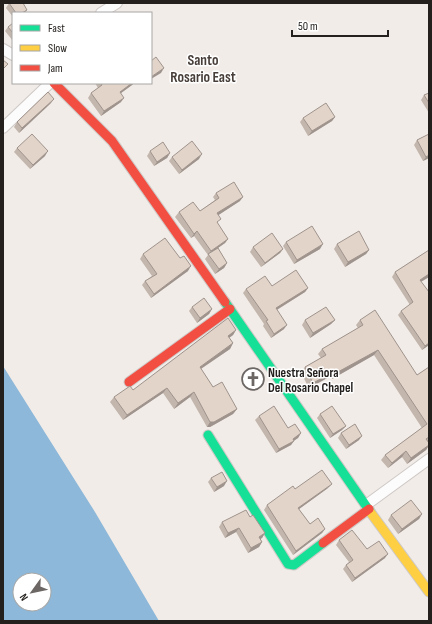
<svg xmlns="http://www.w3.org/2000/svg" width="432" height="624" font-family="'Sofia Sans Condensed',sans-serif">
	<style>
		.water { fill: #8db8d9; fill-rule: evenodd }
		.lines { fill: none; stroke-linecap: round; stroke-linejoin: round }
		.street-casing { stroke: #cec9c6; stroke-width: 12 }
		.fast-casing { stroke: #cec9c6; stroke-width: 11 }
		.slow-casing { stroke: #cec9c6; stroke-width: 11 }
		.jam-casing { stroke: #cec9c6; stroke-width: 11 }
		.street { stroke: #fdfcfc; stroke-width: 10 }
		.fast { stroke: #16e098; stroke-width: 9 }
		.slow { stroke: #ffcf43; stroke-width: 9 }
		.jam { stroke: #f24e42; stroke-width: 9 }
		.wall { fill: #c3b6ad }
		.shaded-wall { fill: #9f948d }
		.building { fill: #e3d4c9; stroke: #9f948d }
		.labels { text-anchor: middle; stroke-width: 3; stroke-linejoin: round; paint-order: stroke }
		.poi-label { font-size: 13px; font-weight: bold; fill: #24201e; stroke: #fff; text-anchor: start }
		.quarter-label { font-size: 15px; font-weight: bold; fill: #473e39; stroke: #fff }
	</style>
	<rect width="100%" height="100%" fill="#f2ece8"/>
	<!-- water -->
	<path class="water" d="M 3,366 L 95,512 L 159,621 L 3,621 ZM 20,580 L 44,580 L 44,604 L 20,604 Z"/>
	<g class="lines">
		<!-- street casing -->
		<g class="street-casing">
			<g id="street">
				<polyline points="101,13 117,3"/>
				<polyline points="3,49 13,55"/>
				<polyline points="3,128 50,83"/>
				<polyline points="366,505 429,459"/>
			</g>
		</g>
		<!-- fast casing -->
		<g class="fast-casing">
			<g id="fast">
				<polyline points="225,302 371,513"/>
				<polyline points="208,435 288,564 294,565 323,543"/>
			</g>
		</g>
		<!-- slow casing -->
		<g class="slow-casing">
			<polyline id="slow" points="371,513 429,592"/>
		</g>
		<!-- jam casing -->
		<g class="jam-casing">
			<g id="jam">
				<polyline points="54,83 112,141 225,302"/>
				<polyline points="129,382 230,309"/>
				<polyline points="323,543 369,509"/>
			</g>
		</g>
		<!-- street -->
		<use href="#street" class="street"/>
		<!-- fast -->
		<use href="#fast" class="fast"/>
		<!-- slow -->
		<use href="#slow" class="slow"/>
		<!-- jam -->
		<use href="#jam" class="jam"/>
	</g>
	<!-- wall -->
	<g class="wall">
		<polygon points="9,3 27,10 25,13 13,13 13,17 6,8"/>
		<polygon points="13,23 13,41 5,31 8,27"/>
		<polygon points="95,83 134,83 132,85 121,93 121,102 101,116 88,98 91,93 98,88"/>
		<polygon points="429,93 429,113 421,100 424,95"/>
		<polygon points="51,103 19,133 14,127 17,122"/>
		<polygon points="335,117 332,121 308,136 300,122 303,118"/>
		<polygon points="429,134 429,158 423,161 414,145 417,140"/>
		<polygon points="17,148 45,156 30,169 14,152"/>
		<polygon points="150,151 170,153 167,158 154,166 147,156"/>
		<polygon points="172,157 199,159 179,174 169,161"/>
		<polygon points="216,193 240,201 218,215 218,224 228,239 225,243 218,248 227,263 224,268 215,274 205,259 208,255 194,236 191,238 175,217 179,212 200,211 215,200 213,197"/>
		<polygon points="286,242 320,249 294,264 283,246"/>
		<polygon points="337,244 369,250 366,254 345,267 334,249"/>
		<polygon points="253,247 283,249 280,253 261,267 250,252"/>
		<polygon points="429,250 429,277 421,282 429,292 429,345 422,350 398,315 401,311 410,305 392,277 395,272"/>
		<polygon points="143,254 188,271 151,298 142,285 145,281 152,276 140,259"/>
		<polygon points="272,286 308,288 305,292 277,310 284,329 271,338 263,326 264,324 243,293 246,289"/>
		<polygon points="192,307 212,309 209,314 197,323 189,311"/>
		<polygon points="305,320 335,320 331,324 310,338 302,325"/>
		<polygon points="360,320 417,375 429,367 429,440 428,441 429,443 429,446 426,450 407,464 402,457 388,468 381,460 385,455 422,428 374,355 332,379 331,376 309,388 301,373 305,367 321,358 318,354 322,349 358,328 356,325"/>
		<polygon points="236,330 233,335 229,338 233,343 230,349 201,369 213,387 237,409 233,414 210,427 207,427 190,397 174,409 163,393 123,420 110,402 114,397 133,390"/>
		<polygon points="320,414 346,426 342,430 330,438 317,418"/>
		<polygon points="259,416 301,433 298,438 294,440 291,445 276,453 255,420"/>
		<polygon points="341,433 359,440 346,449 338,438"/>
		<polygon points="211,478 224,486 214,492 208,482"/>
		<polygon points="328,488 299,509 310,524 325,529 322,533 293,555 264,510 267,505"/>
		<polygon points="422,514 419,519 398,534 388,520 391,515"/>
		<polygon points="222,522 265,533 262,538 260,539 262,542 259,547 248,553 236,532 225,538 219,527"/>
		<polygon points="339,540 367,549 385,558 352,582 343,569 346,565 349,562 336,545"/>
	</g>
	<!-- shaded-wall -->
	<g class="shaded-wall">
		<polygon points="164,68 161,73 151,79 151,77"/>
		<polygon points="132,83 134,83 132,85 117,96 120,92"/>
		<polygon points="124,98 121,102 101,116 104,111"/>
		<polygon points="54,99 51,103 19,133 22,128"/>
		<polygon points="335,117 332,121 308,136 312,131"/>
		<polygon points="48,151 45,156 30,169 33,165"/>
		<polygon points="170,153 167,158 154,166 157,162"/>
		<polygon points="202,154 199,159 179,174 182,170"/>
		<polygon points="429,155 429,158 423,161 426,157"/>
		<polygon points="243,197 240,201 214,218 217,213"/>
		<polygon points="197,231 194,236 191,238 194,234"/>
		<polygon points="228,239 225,243 208,255 211,251"/>
		<polygon points="323,244 320,249 294,264 297,260"/>
		<polygon points="283,249 280,253 261,267 265,263"/>
		<polygon points="369,250 366,254 345,267 348,262"/>
		<polygon points="227,263 224,268 215,274 219,269"/>
		<polygon points="191,266 188,271 151,298 154,294"/>
		<polygon points="429,274 429,277 417,284 420,280"/>
		<polygon points="308,288 305,292 273,312 276,308"/>
		<polygon points="212,309 209,314 197,323 200,318"/>
		<polygon points="335,320 331,324 310,338 313,333"/>
		<polygon points="287,325 284,329 271,338 274,334"/>
		<polygon points="236,330 233,335 225,341 228,336"/>
		<polygon points="233,343 230,349 196,372 200,367"/>
		<polygon points="429,343 429,345 422,350 425,346"/>
		<polygon points="378,350 374,355 332,379 336,373"/>
		<polygon points="335,371 331,376 309,388 313,383"/>
		<polygon points="167,388 163,393 123,420 127,415"/>
		<polygon points="194,392 190,397 174,409 178,403"/>
		<polygon points="237,409 233,414 210,427 207,427 210,422"/>
		<polygon points="346,426 342,430 330,438 333,434"/>
		<polygon points="301,433 298,438 291,443 294,441 291,445 276,453 279,449"/>
		<polygon points="362,436 359,440 346,449 349,445"/>
		<polygon points="429,445 426,450 407,464 411,458"/>
		<polygon points="406,451 402,457 388,468 392,463"/>
		<polygon points="227,481 224,486 214,492 217,487"/>
		<polygon points="332,484 328,488 295,512 298,508"/>
		<polygon points="422,514 419,519 398,534 402,529"/>
		<polygon points="239,528 236,532 225,538 228,533"/>
		<polygon points="325,529 322,533 293,555 296,551"/>
		<polygon points="265,533 262,538 256,542 259,537"/>
		<polygon points="262,542 259,547 248,553 251,548"/>
		<polygon points="388,554 385,558 352,582 355,578"/>
	</g>
	<!-- building -->
	<g class="building">
		<polygon points="9,3 23,3 27,10 22,13 16,13"/>
		<polygon points="13,23 13,33 8,27"/>
		<polygon points="156,57 164,68 151,77 151,61"/>
		<polygon points="3,60 8,64 3,69"/>
		<polygon points="101,83 132,83 120,92 124,98 104,111 91,93 102,85"/>
		<polygon points="48,92 54,99 22,128 17,122"/>
		<polygon points="429,93 429,103 424,95"/>
		<polygon points="326,103 335,117 312,131 303,118"/>
		<polygon points="32,134 48,151 33,165 17,148"/>
		<polygon points="429,134 429,155 426,157 417,140"/>
		<polygon points="192,141 202,154 182,170 172,157"/>
		<polygon points="163,142 170,153 157,162 150,151"/>
		<polygon points="234,182 243,197 217,213 221,219 217,222 228,239 211,251 197,231 194,234 179,212 193,202 200,211 219,198 216,193"/>
		<polygon points="312,226 323,244 297,260 286,242"/>
		<polygon points="359,231 369,250 348,262 337,244"/>
		<polygon points="272,233 283,249 265,263 253,247"/>
		<polygon points="165,238 180,258 184,256 191,266 154,294 145,281 157,274 143,254"/>
		<polygon points="218,248 227,263 219,269 208,254"/>
		<polygon points="429,250 429,274 420,280 429,292 429,343 425,346 401,311 413,302 395,272"/>
		<polygon points="296,270 308,288 276,308 287,325 274,334 266,321 268,320 246,289 265,276 272,286"/>
		<polygon points="204,298 212,309 200,318 192,307"/>
		<polygon points="326,307 335,320 313,333 305,320"/>
		<polygon points="375,310 417,375 429,367 429,392 428,393 429,393 429,437 426,439 429,443 429,445 411,458 406,451 392,463 385,455 427,424 378,350 336,373 335,371 313,383 305,367 326,355 322,349 363,325 360,320"/>
		<polygon points="228,318 236,330 228,336 233,343 200,367 213,387 222,382 237,409 214,422 210,422 194,392 178,403 167,388 127,415 114,397 130,386 133,390"/>
		<polygon points="274,406 288,428 295,424 301,433 293,439 294,441 279,449 259,416"/>
		<polygon points="332,406 346,426 333,434 320,414"/>
		<polygon points="355,424 362,436 349,445 341,433"/>
		<polygon points="322,470 332,484 298,508 310,524 318,518 325,529 296,551 267,505 293,486 295,489"/>
		<polygon points="222,472 227,481 217,487 211,478"/>
		<polygon points="411,500 422,514 402,529 391,515"/>
		<polygon points="246,510 250,517 253,515 265,533 259,537 262,542 251,548 239,528 228,533 222,522"/>
		<polygon points="352,530 367,549 379,541 388,554 355,578 346,565 353,560 339,540"/>
	</g>
	<!-- icons -->
	<defs>
		<g id="church-ring" transform="scale(1.15)"><circle r="9.5" fill="#fff" stroke="#6c6765" stroke-width="1.5"/><path d="M-1.2-6h2.4v3.5h3.3v2.4h-3.3V6h-2.4V-.1h-3.3v-2.4h3.3Z" fill="#6c6765"/></g>
	</defs>
	<g fill-rule="evenodd">
		<use href="#church-ring" x="253" y="379"/>
	</g>
	<g class="labels">
		<!-- poi labels -->
		<g class="poi-label">
			<text x="268" y="377">Nuestra Señora<tspan x="268" dy="15">Del Rosario Chapel</tspan></text>
		</g>
		<!-- quarter labels -->
		<g class="quarter-label">
			<text x="203" y="65">Santo<tspan x="203" dy="17">Rosario East</tspan></text>
		</g>
	</g>
	<!-- border -->
	<rect width="432" height="624" fill="none" stroke="#24201e" stroke-width="8"/>
	<!-- legend -->
	<rect x="12" y="12" width="140" height="72" fill="#ffffff" stroke="#a7a6a5"/>
	<rect x="20" y="25" width="20" height="6" fill="#16e098" stroke="#a7a6a5"/>
	<text x="48" y="32" font-size="12" fill="#24201e">Fast</text>
	<rect x="20" y="45" width="20" height="6" fill="#ffcf43" stroke="#a7a6a5"/>
	<text x="48" y="52" font-size="12" fill="#24201e">Slow</text>
	<rect x="20" y="65" width="20" height="6" fill="#f24e42" stroke="#a7a6a5"/>
	<text x="48" y="72" font-size="12" fill="#24201e">Jam</text>
	<!-- north arrow -->
	<g transform="translate(32 592) rotate(237)"><circle r="19" fill="#ffffff" stroke="#a7a6a5"/>
	<path d="M0-3L7 15L0 10L-7 15Z" fill="#6c6765"/>
	<text y="-6" font-size="11" font-weight="bold" text-anchor="middle" fill="#24201e">N</text>
	</g>
	<!-- scale -->
	<path d="M292 30v6h96v-6" fill="none" stroke="#24201e" stroke-width="2"/>
	<text x="298" y="30" font-size="12" fill="#24201e" stroke="#ffffff" stroke-width="3" paint-order="stroke">50 m</text>
</svg>
